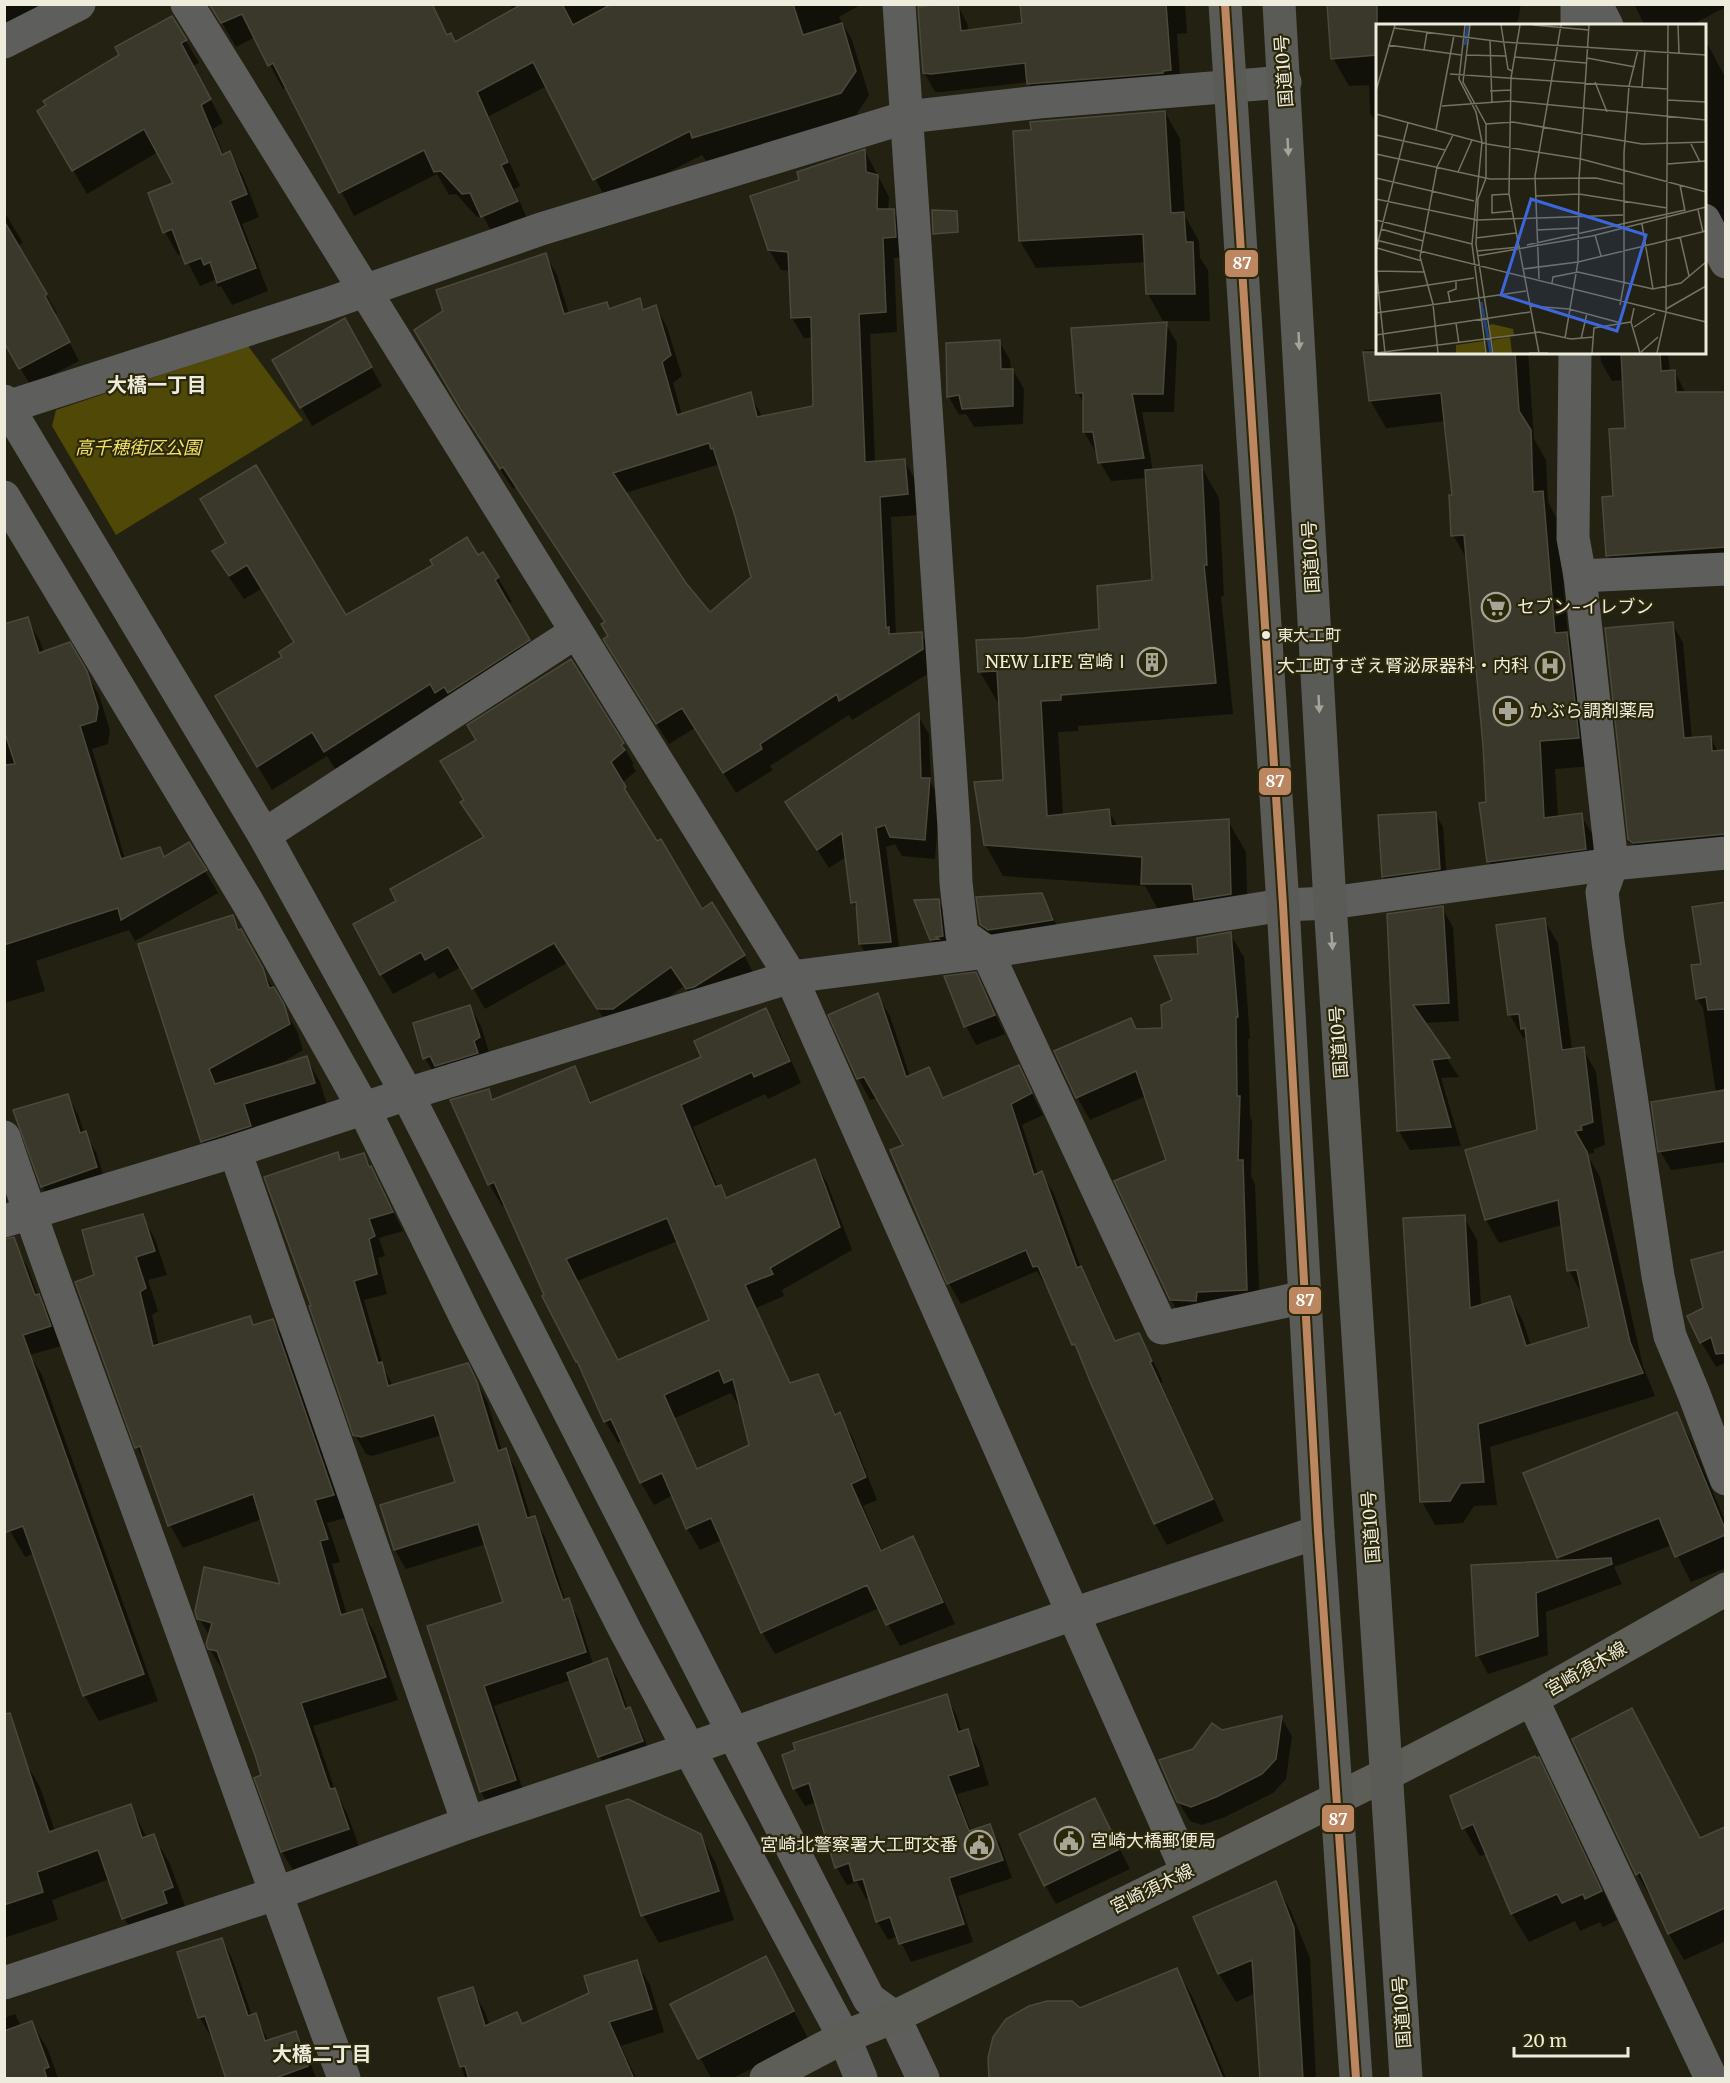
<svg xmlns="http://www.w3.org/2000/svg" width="1730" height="2083" font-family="Merriweather,'Noto Sans JP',serif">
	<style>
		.green { fill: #504806 }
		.shadow { fill: #0007; fill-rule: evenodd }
		.building { fill: #39382a; stroke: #4a493c; stroke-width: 1.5; fill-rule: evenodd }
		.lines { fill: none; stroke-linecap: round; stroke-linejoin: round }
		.minor { stroke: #5e5e5d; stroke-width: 33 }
		.major { stroke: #5e5e59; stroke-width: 33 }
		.highway { stroke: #5a5b56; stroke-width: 33 }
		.bus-1-casing { stroke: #2b270a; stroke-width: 12 }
		.bus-1 { stroke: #bb8660; stroke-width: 8 }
		.oneway { fill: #a4a499 }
		.bus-dot { fill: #eeecdc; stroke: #2b270a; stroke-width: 2 }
		.labels { text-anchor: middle; stroke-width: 4.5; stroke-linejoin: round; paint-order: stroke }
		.bus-label { font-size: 16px; fill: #eeecdc; stroke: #2b270a; text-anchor: start }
		.street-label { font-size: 18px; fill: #eeecdc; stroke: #2b270a }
		.park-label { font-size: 18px; font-style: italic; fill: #f3e160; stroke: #2b270a }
		.poi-label { font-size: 18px; fill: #eeecdc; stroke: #2b270a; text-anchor: start }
		.neighbourhood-label { font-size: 20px; font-weight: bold; fill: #eeecdc; stroke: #2b270a }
		.inset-river { fill: none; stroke: #1e447e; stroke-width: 3 }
		.inset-road { fill: none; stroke: #747263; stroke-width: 1.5 }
		.view { fill: #3c66d9; fill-opacity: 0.15; stroke: #3c66d9; stroke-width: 3 }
		.inset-edge { fill: none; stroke: #eeecdc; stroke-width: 3 }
		.line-badge { stroke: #2b270a; stroke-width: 2 }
		.badge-label { font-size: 16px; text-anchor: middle; font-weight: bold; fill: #fff }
	</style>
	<rect width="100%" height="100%" fill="#232112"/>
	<!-- green -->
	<polygon class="green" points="248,346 303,420 116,535 52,426 56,410"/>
	<!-- shadow -->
	<g class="shadow">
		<polygon points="4,4 95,4 93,14 31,44 4,47"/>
		<polygon points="211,4 432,4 448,36 455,43 513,11 510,4 862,4 839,17 852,40 869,95 855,117 707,162 702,155 608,203 547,86 489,116 520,186 514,189 530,225 496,240 483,216 477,217 456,194 449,195 437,174 354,216 287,87 283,89 255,37 236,47"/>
		<polygon points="957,4 967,23 969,31 1024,24 1027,4 1185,4 1187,33 1177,34 1181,89 1040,103 1028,82 942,92 935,92 924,72"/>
		<polygon points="1329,4 1521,4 1517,26 1378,26 1378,125 1370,113 1369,85 1349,86 1333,58"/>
		<polygon points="1634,4 1726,4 1726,7 1697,22 1699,26 1645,26"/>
		<polygon points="1704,37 1726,79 1726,237 1704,240"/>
		<polygon points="186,41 199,63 193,66 223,123 213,129 224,155 230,153 243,176 259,217 242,224 268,291 232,305 221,286 218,287 215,280 200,286 183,253 178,255 165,232 150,194 176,183 158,152 87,194 39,111"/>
		<polygon points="1165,112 1180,139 1185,216 1199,241 1200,258 1208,270 1210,321 1163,321 1148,294 1146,262 1036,268 1020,241 1014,133"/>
		<path d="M 865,151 L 889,197 L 888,211 L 893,211 L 905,231 L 907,257 L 894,258 L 897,332 L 870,334 L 875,463 L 904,460 L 916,481 L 919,515 L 891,517 L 896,635 L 921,634 L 933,654 L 934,670 L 852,720 L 849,715 L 770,766 L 773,770 L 736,793 L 695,728 L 669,744 L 617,660 L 605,623 L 516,487 L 513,489 L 474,429 L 545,254 L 557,275 L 569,314 L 606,303 L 610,311 L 639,300 L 645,310 L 655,306 L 667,327 L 682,376 L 673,383 L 682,415 L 750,394 L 763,418 L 815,407 L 813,338 L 804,338 L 792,318 L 791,271 L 781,270 L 769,250 L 801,181 ZM 720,464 L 753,577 L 709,614 L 685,584 L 625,493 Z"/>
		<polygon points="4,211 23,243 6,252 19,249 57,313 55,314 79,361 31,386 4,341"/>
		<polygon points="344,320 382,386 312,426 274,360"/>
		<polygon points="1166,324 1177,343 1174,412 1142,412 1153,471 1201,466 1219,498 1224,596 1221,596 1233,714 1078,726 1078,731 1058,732 1063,815 1108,810 1118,827 1228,821 1246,852 1248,926 1161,915 1145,886 1003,876 985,844 1004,782 1000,703 998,703 980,672 1024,639 1101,631 1153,581 1147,478 1111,481 1100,462 1097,451 1095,451 1084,432 1084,404 1078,393"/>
		<polygon points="999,341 1010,360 1011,370 1013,370 1024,389 1023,424 974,427 966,414 959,415 948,396"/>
		<polygon points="1378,349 1378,352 1528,352 1534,439 1546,460 1548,502 1558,521 1568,635 1583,661 1594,766 1555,769 1558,817 1581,815 1597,842 1601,876 1505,890 1489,862 1481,804 1488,804 1484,745 1468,561 1453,535 1454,497 1446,421 1386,428 1370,400 1364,350"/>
		<polygon points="1600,352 1668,352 1670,372 1675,372 1686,394 1726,393 1726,567 1619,575 1608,556 1627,429 1624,380 1612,381 1601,362"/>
		<polygon points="228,544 345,617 478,557 498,578 512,602 507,604 542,665 339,775 327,756 272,790 230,721 296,643 263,588 244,599 228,576 214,552"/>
		<polygon points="27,619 40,641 44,653 69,644 99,695 110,730 108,744 92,749 125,859 160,849 165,858 189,844 218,893 135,941 129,930 36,961 45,991 4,1003 4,624"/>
		<polygon points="1672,623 1683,643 1692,739 1710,737 1718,752 1726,751 1726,855 1641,859 1630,839"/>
		<polygon points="918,716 929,734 931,783 940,799 935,859 902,856 895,844 886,847 901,961 871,963 860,944 859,913 853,903 847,856 829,868 804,829"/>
		<polygon points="622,744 634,764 632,765 636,771 622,783 635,809 701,911 744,955 755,976 699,1009 684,986 625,1029 611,1029 567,963 485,1009 461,967 439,979 434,972 393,994 381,974 398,901 484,838 462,803"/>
		<polygon points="1435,813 1443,827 1447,882 1391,890 1383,876"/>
		<polygon points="1041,895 1052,914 1062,939 992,943 981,924"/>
		<polygon points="938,900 949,919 953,955 942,959 931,940"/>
		<polygon points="1726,904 1726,1162 1671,1170 1660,1151 1716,1093 1703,1008 1697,999 1702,965 1694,908"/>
		<polygon points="1442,908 1453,927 1459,1021 1424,1023 1459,1077 1441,1078 1461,1146 1410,1150 1399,1131 1388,915"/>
		<polygon points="233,917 297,1031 303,1050 275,1067 306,1057 320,1082 328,1108 216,1166 202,1141 139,945"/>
		<polygon points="1544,920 1558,943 1572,1050 1583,1049 1596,1072 1605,1145 1594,1149 1594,1153 1587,1154 1600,1177 1643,1366 1655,1396 1490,1447 1497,1505 1474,1506 1463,1523 1435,1525 1422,1502 1464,1217 1477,1240 1481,1306 1510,1298 1523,1321 1531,1346 1591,1328 1582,1294 1569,1271 1562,1225 1499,1243 1486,1220 1467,1151 1539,1131 1528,1037 1523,1038 1510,1015"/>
		<polygon points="1230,934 1244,957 1250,1039 1248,1039 1250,1116 1252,1121 1251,1177 1255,1184 1260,1313 1185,1323 1171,1300 1168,1161 1146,1096 1090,1120 1077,1097 1136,1030 1164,1029 1174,1001 1200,955"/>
		<polygon points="975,974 1005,1034 976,1045 966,1026"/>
		<polygon points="877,995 890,1016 910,1077 928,1069 945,1099 1018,1067 1043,1115 1022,1125 1038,1175 1042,1173 1054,1194 1081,1268 1093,1289 1116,1342 1139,1335 1151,1356 1163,1382 1161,1383 1224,1521 1167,1545 1155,1524 1049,1287 1047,1288 1037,1271 961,1304 949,1283 906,1146 878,1098 870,1100 858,1078"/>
		<polygon points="470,1007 481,1026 490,1056 436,1077 425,1058"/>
		<path d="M 766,1010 L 779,1032 L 801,1083 L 768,1099 L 765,1094 L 693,1127 L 718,1188 L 720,1187 L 727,1200 L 815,1161 L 827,1183 L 852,1250 L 782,1290 L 784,1296 L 756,1308 L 791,1384 L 817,1376 L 837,1415 L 839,1414 L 852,1436 L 877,1500 L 863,1506 L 883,1552 L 912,1538 L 925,1560 L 955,1624 L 900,1646 L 879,1608 L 775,1654 L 762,1632 L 722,1540 L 700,1550 L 687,1528 L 673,1495 L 654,1505 L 641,1483 L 622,1441 L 618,1443 L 605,1421 L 586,1377 L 544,1297 L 546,1296 L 506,1204 L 502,1206 L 489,1184 L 488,1090 L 494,1100 L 574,1068 L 592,1103 L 703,1057 ZM 678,1241 L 711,1321 L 619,1361 L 577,1281 ZM 731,1393 L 738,1405 L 740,1404 L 751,1446 L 698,1469 L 675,1418 Z"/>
		<polygon points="67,1095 78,1114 84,1133 96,1152 107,1187 53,1205 42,1186"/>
		<polygon points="337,1154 342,1161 364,1154 403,1231 379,1238 385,1256 378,1258 387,1294 364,1300 384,1369 393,1386 467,1364 488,1403 502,1451 505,1450 516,1469 531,1519 534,1518 545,1537 565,1599 568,1600 579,1619 593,1664 606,1659 617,1678 628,1710 640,1728 653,1760 610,1776 600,1757 571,1680 494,1706 526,1799 492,1811 481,1792 429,1627 505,1603 486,1544 406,1569 395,1550 382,1506 457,1483 442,1435 372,1456 366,1454 355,1435 313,1307"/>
		<polygon points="142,1216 155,1239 167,1275 148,1280 158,1311 152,1315 159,1346 250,1318 255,1326 273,1320 286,1343 346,1518 327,1523 340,1562 332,1564 347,1615 362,1611 375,1634 398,1700 313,1726 336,1793 347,1813 361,1852 296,1875 282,1852 256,1778 263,1776 227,1672 223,1671 209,1648 210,1637 199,1618 282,1586 262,1519 183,1548 170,1525 150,1471 137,1447 95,1276"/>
		<polygon points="17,1249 28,1268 38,1296 49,1315 61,1346 30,1355 42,1375 158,1701 99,1721 84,1695 34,1553 25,1557 10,1531"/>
		<polygon points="1726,1252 1726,1363 1716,1367 1701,1342 1705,1309 1692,1261"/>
		<polygon points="1676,1414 1691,1440 1726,1523 1726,1568 1691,1582 1672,1545 1614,1567 1622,1584 1546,1612 1548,1655 1488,1674 1478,1655 1561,1562 1558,1557"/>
		<polygon points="946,1696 956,1714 962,1732 967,1731 978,1749 989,1785 957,1794 971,1831 989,1825 1000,1844 1012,1878 958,1896 973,1942 911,1962 898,1936 888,1940 877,1921 870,1898 866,1899 857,1882 847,1885 836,1867 817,1802 805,1806 794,1788"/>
		<polygon points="1632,1710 1701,1839 1726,1829 1726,1941 1684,1960 1669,1934 1654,1899 1652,1900 1637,1874"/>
		<polygon points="1281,1717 1292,1736 1286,1779 1273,1793 1225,1817 1202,1825 1190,1821 1178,1801 1194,1750 1221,1731"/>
		<polygon points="24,1759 40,1787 55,1831 130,1805 147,1838 154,1836 170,1864 188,1915 140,1946 124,1918 110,1879 52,1900 58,1920 4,1938 4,1765"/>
		<polygon points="1538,1759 1554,1787 1617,1920 1603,1927 1600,1922 1580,1931 1575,1921 1529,1942 1512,1914 1487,1854 1480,1856 1464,1828"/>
		<polygon points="1094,1800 1130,1869 1056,1904 1045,1885"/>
		<polygon points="700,1835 716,1864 734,1920 659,1943 643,1915"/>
		<polygon points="1275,1883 1291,1911 1310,1958 1316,2078 1262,2078 1256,1993 1236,2002 1219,1974 1195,1918"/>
		<polygon points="221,1939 232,1958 252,2016 255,2015 269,2042 296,2032 306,2051 316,2078 228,2078 213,2036 211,2037 200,2018 179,1953"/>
		<polygon points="766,1958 809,2040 733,2078 711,2078 672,2005"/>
		<polygon points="636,1962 650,1985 664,2032 621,2046 636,2078 465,2078 440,1999 472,1989 485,2012 490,2026 522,2025 591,1994"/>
		<polygon points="1177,1970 1193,1998 1226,2078 991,2078 1079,2010"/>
		<polygon points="15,2014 21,2026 32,2023 48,2050 58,2078 4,2078 4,2018"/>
	</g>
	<!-- building -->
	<g class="building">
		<polygon points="209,4 432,4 447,35 451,33 455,42 522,4 562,4 573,25 612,4 793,4 803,35 842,23 856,71 841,93 692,138 690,131 593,180 533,62 477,92 508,162 501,165 518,201 481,217 470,193 462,194 441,171 434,172 424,150 339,193 273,63 268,66 242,14 221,23"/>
		<polygon points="940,4 958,4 961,31 1022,23 1020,4 1166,4 1171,70 1163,71 1163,73 1027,84 1025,63 931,74 923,73 918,7"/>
		<polygon points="1327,4 1377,4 1377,55 1331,59"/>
		<polygon points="172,16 187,40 181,43 211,99 201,105 222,155 230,151 247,194 230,201 256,268 217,283 210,262 204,265 201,258 185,264 172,229 163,233 148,193 173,183 144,129 72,171 37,111 46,105 43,101 119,55 115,47"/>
		<polygon points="1165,111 1171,213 1184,212 1186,242 1193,242 1195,294 1146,294 1143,234 1019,241 1013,131 1031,130 1030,122"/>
		<path d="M 865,149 L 866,172 L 878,175 L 877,209 L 894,209 L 896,237 L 883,238 L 886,312 L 859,314 L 865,462 L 905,459 L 908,494 L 880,497 L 886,628 L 889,627 L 889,634 L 922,632 L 923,649 L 839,701 L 837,694 L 760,744 L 762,749 L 723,773 L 682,708 L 656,724 L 603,639 L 608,636 L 601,624 L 605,622 L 503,467 L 500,469 L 460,408 L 414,330 L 443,311 L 436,290 L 546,253 L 564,314 L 607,302 L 609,309 L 640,298 L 643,310 L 656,305 L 671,355 L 662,362 L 677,415 L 751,392 L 757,417 L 813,406 L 811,317 L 791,318 L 788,252 L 768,250 L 750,196 L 799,180 L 797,172 ZM 709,443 L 711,449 L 713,448 L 735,516 L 751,577 L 710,612 L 686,583 L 613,473 Z"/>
		<polygon points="932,210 957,211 958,232 933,234"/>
		<polygon points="4,221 47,294 45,296 70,342 19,369 4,342"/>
		<polygon points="345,318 372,367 300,408 272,360"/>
		<polygon points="1167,322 1163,394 1132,394 1144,458 1098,463 1093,432 1083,432 1083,393 1076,393 1071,328"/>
		<polygon points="1000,340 1001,369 1013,369 1013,406 962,409 959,395 947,397 946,343"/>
		<polygon points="1363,352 1515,352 1519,411 1531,430 1533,492 1543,491 1555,633 1567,632 1579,738 1540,741 1544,818 1582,813 1586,849 1487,862 1479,803 1486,802 1483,746 1464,535 1451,536 1449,495 1452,495 1441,393 1369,401"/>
		<polygon points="1621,352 1660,352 1661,371 1675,370 1676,392 1725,392 1725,547 1606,556 1602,497 1613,496 1609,429 1625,428"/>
		<polygon points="256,465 346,615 433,565 430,560 467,537 478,555 483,552 499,577 495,580 530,640 448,693 444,687 435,693 430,684 324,752 312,732 257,767 215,696 282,657 279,652 294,642 247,565 229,576 212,551 226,543 200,499"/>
		<polygon points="1202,465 1207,565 1204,565 1216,683 1061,695 1061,700 1041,701 1047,816 1109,809 1111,826 1229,819 1231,894 1194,900 1192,884 1141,884 1142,857 984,845 974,782 1003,780 997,671 978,672 976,640 1024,638 1099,629 1097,586 1152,580 1145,470"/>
		<polygon points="28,617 39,653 70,642 87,671 98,707 96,721 80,726 121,859 160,847 164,857 189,842 207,870 121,920 118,908 4,945 4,765 15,764 4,730 4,624"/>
		<polygon points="1673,622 1684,738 1711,736 1712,751 1725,750 1725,834 1633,843 1628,839 1605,628"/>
		<polygon points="571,659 624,743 621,745 625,750 611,762 626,787 624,788 657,841 661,839 702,909 712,902 745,955 694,987 686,989 671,967 613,1009 597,1009 554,943 472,989 448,947 425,960 421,952 380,975 353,924 396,901 390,889 484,837 460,802 464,800 440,761 476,740 467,725"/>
		<polygon points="919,713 921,778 930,778 925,840 890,837 885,825 876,828 891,942 859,944 856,902 851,903 842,833 817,850 785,802"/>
		<polygon points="1436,812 1440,869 1382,877 1378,815"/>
		<polygon points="1042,893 1053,920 988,930 980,924 976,897"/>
		<polygon points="939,899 943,936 936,937 939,939 930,940 914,900"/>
		<polygon points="1725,902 1725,1009 1708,1010 1706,997 1696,999 1691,965 1701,964 1692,907"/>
		<polygon points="1443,906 1449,1003 1413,1005 1450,1058 1432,1060 1451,1127 1397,1131 1387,914"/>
		<polygon points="233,915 238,930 241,929 263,968 269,988 274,987 284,1004 290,1024 209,1069 215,1084 307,1056 315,1083 244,1104 251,1126 201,1142 138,944"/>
		<polygon points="1545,918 1562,1050 1584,1047 1593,1122 1581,1126 1582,1130 1575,1131 1587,1152 1630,1342 1643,1373 1478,1424 1484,1482 1461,1483 1450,1501 1420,1502 1403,1218 1465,1215 1470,1308 1510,1296 1526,1346 1589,1327 1577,1270 1567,1271 1558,1200 1485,1220 1465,1150 1537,1130 1525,1028 1521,1029 1519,1014 1508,1015 1496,925"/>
		<polygon points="1231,932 1238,1017 1236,1017 1237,1096 1240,1096 1238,1160 1243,1160 1247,1290 1197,1292 1196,1301 1170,1300 1114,1181 1166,1160 1136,1071 1076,1098 1054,1051 1131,1018 1136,1029 1162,1028 1161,1005 1172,1000 1154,956 1198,954 1197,938"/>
		<polygon points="976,972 995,1015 964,1027 944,976"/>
		<polygon points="878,993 906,1077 929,1067 943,1098 1019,1065 1032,1093 1011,1104 1034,1175 1042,1171 1077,1268 1081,1266 1115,1341 1139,1333 1152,1361 1150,1362 1213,1499 1154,1524 1092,1386 1075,1344 1072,1345 1038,1266 1033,1267 1026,1250 947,1284 890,1150 903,1145 864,1077 857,1079 828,1015"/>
		<polygon points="470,1005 480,1037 474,1041 478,1053 435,1066 430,1056 423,1059 413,1023"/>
		<path d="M 766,1008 L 790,1061 L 754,1077 L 752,1072 L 681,1105 L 715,1187 L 721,1185 L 726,1198 L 815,1159 L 840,1227 L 770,1268 L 773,1274 L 745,1285 L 790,1383 L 818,1374 L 835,1415 L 840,1412 L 866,1477 L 851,1484 L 881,1551 L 913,1536 L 943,1602 L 886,1625 L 867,1585 L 761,1633 L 711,1518 L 686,1529 L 662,1473 L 640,1483 L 611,1419 L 604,1422 L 577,1361 L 576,1362 L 542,1296 L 544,1295 L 494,1182 L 488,1185 L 450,1100 L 489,1089 L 492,1100 L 575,1066 L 590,1103 L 701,1057 L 694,1041 ZM 667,1218 L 709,1320 L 618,1360 L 566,1259 ZM 719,1370 L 724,1383 L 733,1379 L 749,1445 L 697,1469 L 664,1395 Z"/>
		<polygon points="1725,1090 1725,1141 1658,1152 1651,1102"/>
		<polygon points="68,1094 80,1133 86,1131 97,1167 41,1187 13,1110"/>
		<polygon points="338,1152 340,1160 364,1153 369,1167 371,1166 393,1212 369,1219 375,1236 369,1239 377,1274 354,1281 378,1363 382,1362 388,1386 468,1363 477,1382 498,1451 506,1448 527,1518 535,1516 555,1578 563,1600 569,1598 586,1652 484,1686 516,1780 480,1792 427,1626 503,1602 478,1524 394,1550 380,1505 455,1482 434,1415 361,1437 353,1435 309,1306 311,1306 264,1177"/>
		<polygon points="143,1214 155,1251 136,1257 146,1288 140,1292 153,1346 250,1316 253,1325 273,1319 334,1495 315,1500 328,1539 320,1541 341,1615 362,1609 386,1677 301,1703 330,1789 335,1788 349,1829 281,1852 254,1778 261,1775 255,1755 217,1651 208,1649 206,1644 212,1623 197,1619 195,1611 204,1567 280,1584 253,1494 168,1526 140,1446 135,1448 75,1282 94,1275 82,1230"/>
		<polygon points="14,1237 35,1295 39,1294 51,1326 23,1335 144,1674 83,1696 23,1526 4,1533 4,1239"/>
		<polygon points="1725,1251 1725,1353 1716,1354 1711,1337 1700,1343 1687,1316 1703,1308 1691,1260"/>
		<polygon points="1677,1412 1725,1529 1725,1535 1675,1557 1659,1518 1557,1558 1523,1473"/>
		<polygon points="1611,1558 1612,1564 1536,1593 1538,1636 1476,1656 1471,1565"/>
		<polygon points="607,1658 625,1709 630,1707 643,1741 598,1757 567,1673"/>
		<polygon points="947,1694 958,1732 968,1729 979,1766 948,1776 969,1831 990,1824 1003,1860 949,1878 964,1924 899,1944 890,1917 876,1922 863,1879 854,1881 849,1863 835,1868 809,1783 793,1789 782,1755 795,1750 793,1743"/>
		<polygon points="1632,1708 1700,1838 1725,1827 1725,1908 1668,1934 1640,1872 1636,1875 1572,1739"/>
		<polygon points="10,1713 49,1832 131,1804 142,1838 154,1834 173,1887 163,1891 167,1903 122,1919 98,1850 37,1872 43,1892 4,1905 4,1714"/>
		<polygon points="1282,1716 1276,1759 1262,1774 1216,1797 1191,1807 1177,1802 1159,1760 1193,1749 1212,1723 1222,1730"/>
		<polygon points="1535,1756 1536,1758 1539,1757 1602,1891 1585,1899 1583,1894 1562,1903 1557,1894 1511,1914 1473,1824 1462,1829 1450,1796"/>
		<polygon points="1095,1798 1120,1849 1044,1886 1019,1834"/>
		<polygon points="628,1799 701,1834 719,1891 641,1916 606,1806"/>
		<polygon points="1276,1881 1294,1928 1303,2079 1260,2079 1252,1960 1218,1974 1193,1917"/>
		<polygon points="222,1938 248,2016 256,2013 265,2041 296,2031 308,2066 273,2079 226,2079 205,2016 198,2018 177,1952"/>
		<polygon points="766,1956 794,2011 698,2059 670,2004"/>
		<polygon points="637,1960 652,2009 609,2022 634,2079 469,2079 465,2066 460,2067 438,1998 473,1987 485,2026 517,2012 522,2024 589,1993 584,1976"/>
		<polygon points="1177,1968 1223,2079 989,2079 988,2058 993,2037 1006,2019 1029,2006 1047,2001 1072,2001 1080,2008"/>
		<polygon points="32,2021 49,2067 44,2069 47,2079 4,2079 4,2031"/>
	</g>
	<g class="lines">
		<!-- minor -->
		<g class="minor">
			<polyline points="187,4 791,977 1187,1871"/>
			<polyline points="899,4 954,827 956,883 962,935 987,952 1162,1328 1305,1297"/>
			<polyline points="1577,4 1577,26"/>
			<polyline points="1596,4 1607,26"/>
			<polyline points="4,42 79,4"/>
			<polyline points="1704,220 1726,262"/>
			<polyline points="1575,352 1573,538 1580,576 1612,864 1602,892 1608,942 1658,1276 1670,1336 1694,1394 1726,1479"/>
			<polyline points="4,401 264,835 407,1094 869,1999 894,2017 923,2078"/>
			<polyline points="4,408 327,304 541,229 907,117 1039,102 1285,82"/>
			<polyline points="4,497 247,901 364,1109 467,1320 626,1632 844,2037 861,2078"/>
			<polyline points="1580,576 1726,569"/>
			<polyline points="264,835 576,632"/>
			<path d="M 4,1137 C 49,1271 99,1402 147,1535 C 213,1716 276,1898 344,2078"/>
			<polyline points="235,1151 468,1823"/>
			<polyline points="4,1221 235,1151 407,1094 791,977 987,952 1283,905 1330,903 1612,864 1726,853"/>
			<polyline points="1532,1699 1711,2078"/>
			<polyline points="4,1983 275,1894 468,1823 689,1749 1073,1614 1318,1532"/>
		</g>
		<!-- major -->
		<polyline class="major" points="766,2078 844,2037 894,2017 1387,1774 1532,1699 1726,1589"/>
		<!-- highway -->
		<g class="highway">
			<polyline points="1225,4 1283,905 1318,1532 1356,2078"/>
			<polyline points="1279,4 1330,903 1406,2078"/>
		</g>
		<!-- bus-1 casing -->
		<g class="bus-1-casing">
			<polyline id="bus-1" points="1225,4 1283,905 1318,1532 1356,2078"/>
		</g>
		<!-- bus-1 -->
		<use href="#bus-1" class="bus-1"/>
	</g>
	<!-- one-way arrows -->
	<defs><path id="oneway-solid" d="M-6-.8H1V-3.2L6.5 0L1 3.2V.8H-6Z" transform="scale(1.5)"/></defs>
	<g class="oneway">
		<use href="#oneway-solid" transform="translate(1288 147) rotate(87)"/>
		<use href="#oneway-solid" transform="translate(1299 341) rotate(87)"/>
		<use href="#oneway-solid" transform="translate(1319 704) rotate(87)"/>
		<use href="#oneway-solid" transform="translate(1332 941) rotate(86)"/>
	</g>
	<!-- icons -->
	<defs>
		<g id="supermarket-ring" transform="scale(1.5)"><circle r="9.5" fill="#2b270a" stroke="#a7a595" stroke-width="1.5"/><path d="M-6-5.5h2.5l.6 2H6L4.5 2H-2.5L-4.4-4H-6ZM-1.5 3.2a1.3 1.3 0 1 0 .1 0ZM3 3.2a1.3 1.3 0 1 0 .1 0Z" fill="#a7a595"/></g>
		<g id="building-ring" transform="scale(1.5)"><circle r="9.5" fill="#2b270a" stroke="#a7a595" stroke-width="1.5"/><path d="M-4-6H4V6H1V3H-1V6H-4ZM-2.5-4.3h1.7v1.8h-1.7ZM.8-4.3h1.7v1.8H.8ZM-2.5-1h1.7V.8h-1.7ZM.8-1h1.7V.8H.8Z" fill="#a7a595"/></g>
		<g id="hospital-ring" transform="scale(1.5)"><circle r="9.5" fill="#2b270a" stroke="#a7a595" stroke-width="1.5"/><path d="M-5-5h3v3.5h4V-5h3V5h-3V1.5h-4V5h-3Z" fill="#a7a595"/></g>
		<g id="pharmacy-ring" transform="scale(1.5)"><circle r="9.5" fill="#2b270a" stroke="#a7a595" stroke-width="1.5"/><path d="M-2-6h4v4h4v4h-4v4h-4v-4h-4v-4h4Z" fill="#a7a595"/></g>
		<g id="civic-ring" transform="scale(1.5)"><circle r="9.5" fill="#2b270a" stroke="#a7a595" stroke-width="1.5"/><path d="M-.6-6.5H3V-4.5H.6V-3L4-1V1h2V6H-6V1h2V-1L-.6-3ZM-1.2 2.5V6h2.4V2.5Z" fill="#a7a595"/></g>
	</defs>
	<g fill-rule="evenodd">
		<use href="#supermarket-ring" x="1496" y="607"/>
		<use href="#building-ring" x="1152" y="662"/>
		<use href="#hospital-ring" x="1550" y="666"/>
		<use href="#pharmacy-ring" x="1508" y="711"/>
		<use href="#civic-ring" x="1069" y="1841"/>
		<use href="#civic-ring" x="979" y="1845"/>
	</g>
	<!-- markers -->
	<circle class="bus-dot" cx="1266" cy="635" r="5"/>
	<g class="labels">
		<!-- bus labels -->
		<g class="bus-label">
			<text x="1277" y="641">東大工町</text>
		</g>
		<!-- street labels -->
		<g class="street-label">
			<text transform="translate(1284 71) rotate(-94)" y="6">国道10号</text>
			<text transform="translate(1311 557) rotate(-93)" y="6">国道10号</text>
			<text transform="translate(1339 1042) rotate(-94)" y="6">国道10号</text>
			<text transform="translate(1371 1527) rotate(-94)" y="6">国道10号</text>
			<text transform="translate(1586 1669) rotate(-30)" y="6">宮崎須木線</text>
			<text transform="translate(1152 1889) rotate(-26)" y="6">宮崎須木線</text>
			<text transform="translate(1402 2012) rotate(-94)" y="6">国道10号</text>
		</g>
		<!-- park labels -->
		<g class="park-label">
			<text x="138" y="454">高千穂街区公園</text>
		</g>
		<!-- poi labels -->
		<g class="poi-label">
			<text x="1517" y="613">セブン-イレブン</text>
			<text x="1131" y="668" text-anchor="end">NEW LIFE 宮崎Ⅰ</text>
			<text x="1529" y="672" text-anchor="end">大工町すぎえ腎泌尿器科・内科</text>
			<text x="1529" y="717">かぶら調剤薬局</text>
			<text x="1090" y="1847">宮崎大橋郵便局</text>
			<text x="958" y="1851" text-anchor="end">宮崎北警察署大工町交番</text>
		</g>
		<!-- neighbourhood labels -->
		<g class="neighbourhood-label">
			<text x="157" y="392">大橋一丁目</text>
			<text x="322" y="2061">大橋二丁目</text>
		</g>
	</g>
	<!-- overview -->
	<g transform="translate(1376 24)">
		<rect width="330" height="330" fill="#232112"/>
		<path d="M 116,300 L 137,305 L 138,311 L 115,314 L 112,302 ZM 134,313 L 136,329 L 118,329 L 116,316 ZM 108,317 L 109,329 L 80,329 L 80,321 Z" fill="#504806"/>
		<path class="inset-river" d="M 89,21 L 92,1M 105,278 L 115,329"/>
		<path class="inset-road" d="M 89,1 L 83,55 L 100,88 L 106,118 L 96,220 L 110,329M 94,1 L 87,58 L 110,100M 125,1 L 132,45 L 136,47M 144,1 L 135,54 L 133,170 L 163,329M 157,1 L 213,6M 302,1 L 303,29M 18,4 L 127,18 L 330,31M 114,16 L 116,79M 12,21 L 85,31M 48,26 L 51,8M 90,31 L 130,32M 139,33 L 210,39M 211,34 L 259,43M 74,50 L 291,65M 219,58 L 231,88M 266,63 L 269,26M 0,67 L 19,1M 114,67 L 135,66M 291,76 L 330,78M 66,82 L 134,77 L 330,96M 0,90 L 111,120 L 205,135 L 330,168M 60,106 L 78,11M 0,111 L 69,126M 315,120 L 324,138M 0,130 L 114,155 L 220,154 L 247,160M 291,140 L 330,137M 82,148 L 96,116M 0,154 L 98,177M 304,161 L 309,187M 133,170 L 116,171 L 116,189 L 136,187M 160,172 L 203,170 L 291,184M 0,175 L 101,196 L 247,191M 322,186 L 327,208M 0,196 L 96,220M 266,200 L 277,265M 5,205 L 47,217M 161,206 L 202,204M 219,211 L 225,232M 304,213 L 313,252M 100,214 L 140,209M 0,216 L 330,298M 151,221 L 309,186M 1,224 L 46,237M 0,226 L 32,99M 101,227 L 144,223M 101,232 L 216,212 L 330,183M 0,244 L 9,329M 147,245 L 202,238 L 330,207M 0,247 L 49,248M 163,255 L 159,152 L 185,1M 176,259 L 177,253 L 202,248 L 277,265 L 305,259 L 330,238M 0,269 L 98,254M 74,278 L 72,268 L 80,265 L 80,256M 244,281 L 248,259 L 248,129 L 253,62 L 262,26M 154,282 L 193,285 L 245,299M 258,284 L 255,298 L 264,329M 290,285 L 330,262M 290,288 L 292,1M 0,289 L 150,267M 80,299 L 83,320M 258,303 L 279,289M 0,311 L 154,288M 189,314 L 202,238 L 203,155 L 213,1M 205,315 L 211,289M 265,328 L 282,313M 0,329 L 163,308 L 195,315 L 218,313M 62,329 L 57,280 L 44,233 L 61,143 L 77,111M 117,329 L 100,220 L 102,175 L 110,154 L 110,100 L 137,98 L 266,120 L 330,118M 153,329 L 172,329M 216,329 L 218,304 L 255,298M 281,329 L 290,289"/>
		<path class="view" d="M 155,175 L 270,211 L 241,307 L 125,271 Z"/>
		<rect width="330" height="330" class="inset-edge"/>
	</g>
	<g class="line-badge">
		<rect x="1224" y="249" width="35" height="29" rx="6" fill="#bb8660"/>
		<rect x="1258" y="767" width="34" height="29" rx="6" fill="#bb8660"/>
		<rect x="1288" y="1286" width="34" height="29" rx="6" fill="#bb8660"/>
		<rect x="1321" y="1804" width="34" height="29" rx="6" fill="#bb8660"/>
	</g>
	<g class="badge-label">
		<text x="1242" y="269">87</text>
		<text x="1275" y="787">87</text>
		<text x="1305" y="1306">87</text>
		<text x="1338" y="1825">87</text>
	</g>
	<!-- border -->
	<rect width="1730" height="2083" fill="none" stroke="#eeecdc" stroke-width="12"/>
	<!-- scale -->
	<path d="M1514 2047v9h114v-9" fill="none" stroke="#eeecdc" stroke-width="3"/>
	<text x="1523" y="2047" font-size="18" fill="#eeecdc" stroke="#2b270a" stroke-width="4.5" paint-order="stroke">20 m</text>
</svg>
